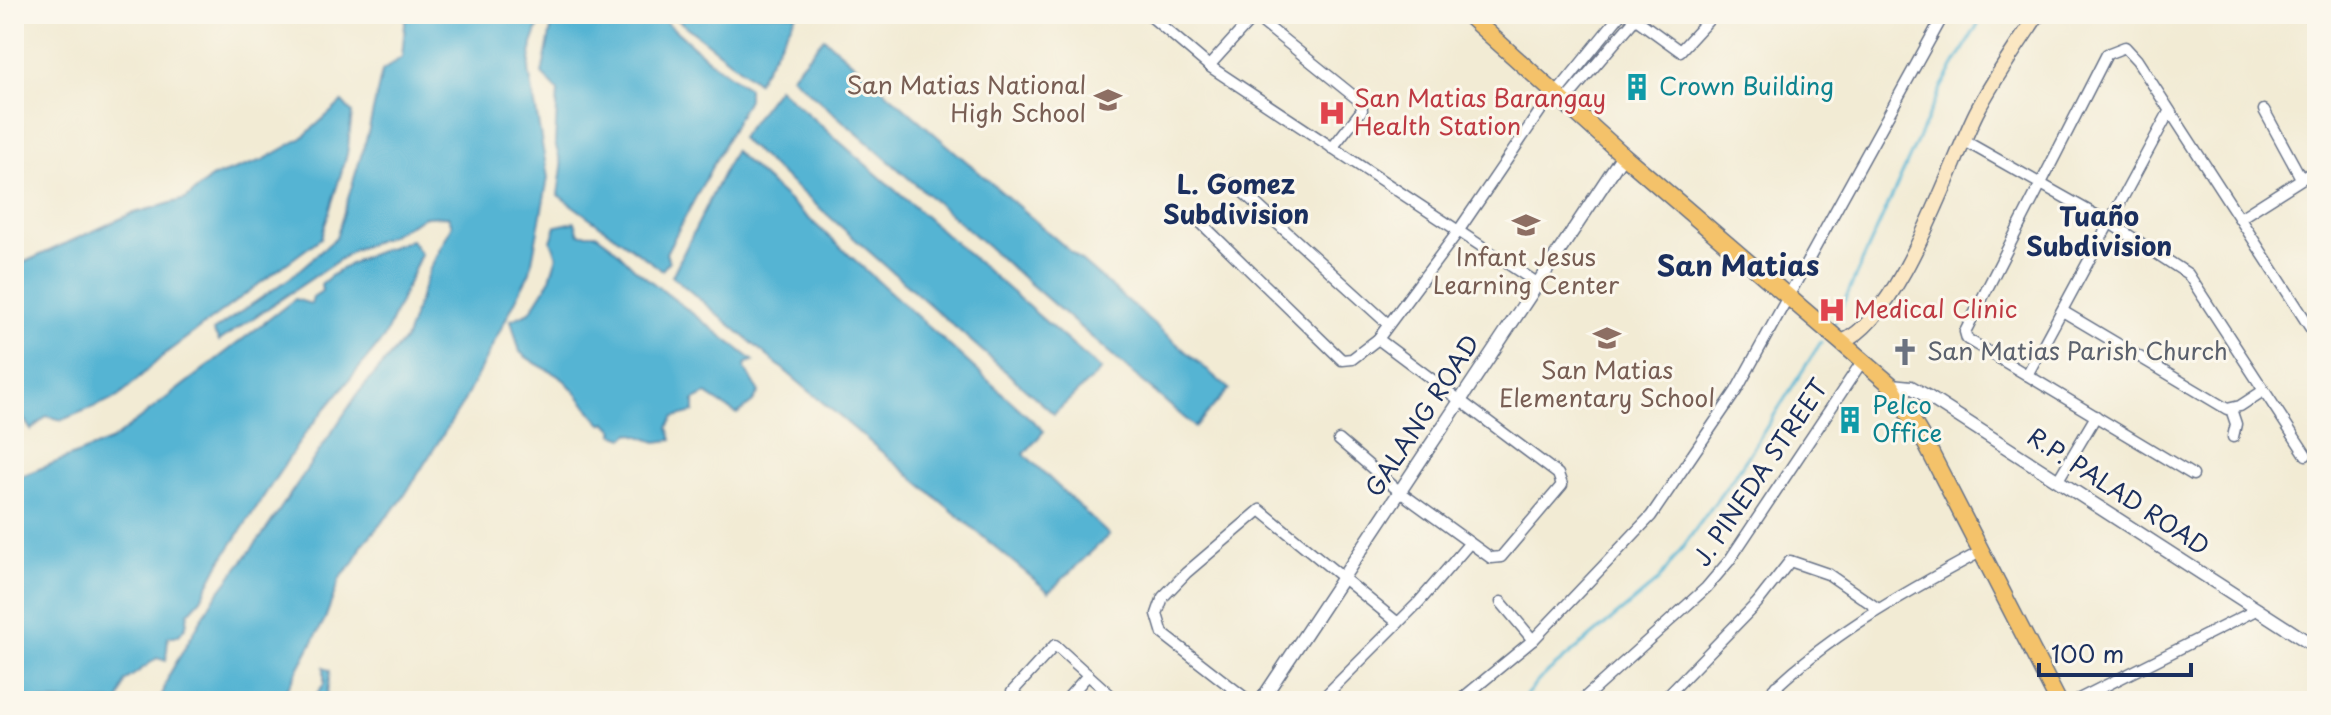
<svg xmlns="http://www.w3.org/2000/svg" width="2331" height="715" font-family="'Playpen Sans',sans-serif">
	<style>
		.water { fill: #54b4d3; stroke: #387298; stroke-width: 2 }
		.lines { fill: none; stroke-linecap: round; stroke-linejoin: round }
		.stream { stroke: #54b4d3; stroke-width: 3 }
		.minor-casing { stroke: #667187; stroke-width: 13 }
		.tertiary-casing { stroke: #667187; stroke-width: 15 }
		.secondary-casing { stroke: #667187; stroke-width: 17 }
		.trunk-casing { stroke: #667187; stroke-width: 19 }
		.minor { stroke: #fff; stroke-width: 10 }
		.tertiary { stroke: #fff; stroke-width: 12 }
		.secondary { stroke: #fbe7c3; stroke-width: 14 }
		.trunk { stroke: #f4c26a; stroke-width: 16 }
		.labels { text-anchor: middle; stroke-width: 6; stroke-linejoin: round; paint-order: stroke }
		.education-label { font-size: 24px; fill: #785e54; stroke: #fbf7ec }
		.culture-label { font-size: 24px; fill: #0d838f; stroke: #fbf7ec; text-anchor: start }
		.health-label { font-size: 24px; fill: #be3a42; stroke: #fbf7ec; text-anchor: start }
		.worship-label { font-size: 24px; fill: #5b616d; stroke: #fbf7ec; text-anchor: start }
		.street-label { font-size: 24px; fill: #1b2f5e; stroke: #fbf7ec }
		.neighbourhood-label { font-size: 26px; font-weight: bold; fill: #1b2f5e; stroke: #fbf7ec }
		.quarter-label { font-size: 28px; font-weight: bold; fill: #1b2f5e; stroke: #fbf7ec }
	</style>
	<rect width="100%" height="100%" fill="#fbf7ec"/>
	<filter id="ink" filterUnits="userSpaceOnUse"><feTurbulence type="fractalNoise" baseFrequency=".0125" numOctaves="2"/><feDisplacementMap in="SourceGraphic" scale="16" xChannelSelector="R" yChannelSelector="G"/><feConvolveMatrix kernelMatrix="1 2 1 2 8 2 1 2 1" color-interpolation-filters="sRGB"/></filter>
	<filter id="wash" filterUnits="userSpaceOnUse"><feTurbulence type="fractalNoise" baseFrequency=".006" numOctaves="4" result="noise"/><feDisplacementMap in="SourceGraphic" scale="32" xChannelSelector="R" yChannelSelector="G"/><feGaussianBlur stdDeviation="1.8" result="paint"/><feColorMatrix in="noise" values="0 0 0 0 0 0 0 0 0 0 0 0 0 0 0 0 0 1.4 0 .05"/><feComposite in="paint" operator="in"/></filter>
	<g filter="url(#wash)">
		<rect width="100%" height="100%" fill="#f2ebd4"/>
		<!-- water -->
		<g class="water">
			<polygon points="406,14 543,14 532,44 529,71 548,178 530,272 463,403 401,501 362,545 354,563 340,578 325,619 281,701 160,701 169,675 212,601 264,533 359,392 406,338 429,271 452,225 448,216 424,217 389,236 354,250 219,341 213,331 290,278 336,238 368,133 382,71 402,57"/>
			<polygon points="554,14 657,14 710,61 748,88 748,99 666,253 669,262 662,270 558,195 562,167 555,143 558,91 542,74"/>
			<polygon points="670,14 797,14 757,82"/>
			<polygon points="824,38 1229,389 1195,427 791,76"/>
			<polygon points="778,88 1101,370 1054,414 740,138"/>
			<polygon points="342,102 352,113 347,154 321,238 166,353 118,397 62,420 47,416 31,430 14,404 14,267 131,214 186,199 211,178 263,160 302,138"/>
			<polygon points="734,151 1044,431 1024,454 1109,535 1049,592 672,276"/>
			<path d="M 575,222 L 579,234 L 596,234 L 611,245 L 635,269 L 754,361 L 746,363 L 745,369 L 759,392 L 753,402 L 737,414 L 706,394 L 694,400 L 694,412 L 674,417 L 668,427 L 672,440 L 656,442 L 631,433 L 624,438 L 613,434 L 615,431 L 606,422 L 602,424 C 587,409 580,395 564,380 C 550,369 534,365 520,352 L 511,320 L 530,312 L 549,282 L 557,256 L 551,241 L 556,226 Z"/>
			<path d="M 411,240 L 421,254 L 384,338 L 306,432 L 219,564 L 201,599 L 188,613 L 186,626 L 179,635 L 168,637 L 166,661 L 157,658 L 125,681 L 119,701 L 14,701 L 14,479 L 112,440 L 295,299 L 311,304 L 313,297 L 322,291 L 321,284 C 347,261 379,251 411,240 Z"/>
			<polygon points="324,667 330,671 326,701 311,701 324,684"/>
		</g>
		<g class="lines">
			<!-- stream -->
			<g class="stream">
				<polyline points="1833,326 1942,86 1984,14"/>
				<polyline points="1521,701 1540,679 1658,581 1741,467 1821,342"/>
			</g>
		</g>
	</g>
	<g filter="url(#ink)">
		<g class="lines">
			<!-- minor casing -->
			<g class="minor-casing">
				<g id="minor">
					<polyline points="1148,14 1209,66 1537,283"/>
					<polyline points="1252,14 1361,102 1362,110 1332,148"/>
					<polyline points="1629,14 1680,51 1714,14"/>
					<polyline points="2308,14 2317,31"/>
					<polyline points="1209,66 1256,14"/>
					<polyline points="1556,94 1621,14"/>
					<polyline points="1564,102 1635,19"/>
					<polyline points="2264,110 2301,178"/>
					<polyline points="1963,140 2110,223 2188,274 2306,455"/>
					<polyline points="1234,184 1388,324"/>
					<polyline points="2240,218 2317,169"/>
					<polyline points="1198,220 1342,360 1352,359 1378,339 1457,233 1553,92"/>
					<polyline points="2064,312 2227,409 2240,406 2263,391"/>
					<polyline points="2027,375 2169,112"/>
					<polyline points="2231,409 2236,424 2233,437"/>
					<polyline points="1339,440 1400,492 1491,558 1501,557 1562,485 1558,474 1378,339"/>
					<polyline points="2193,475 1967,339 1965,332 2107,54 2125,47 2137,60 2317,338"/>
					<polyline points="2058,480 2096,416"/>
					<polyline points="1501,602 1533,640"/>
					<polyline points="1776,686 1784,701"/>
					<polyline points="1022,701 1012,692 1055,645 1117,701"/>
					<polyline points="1065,701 1088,675"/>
					<polyline points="1249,701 1163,634 1157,614 1163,597 1186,573 1260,510 1398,623"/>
					<polyline points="1320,701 1419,602 1468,545"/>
					<polyline points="1459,701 1533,640 1651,516 1736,391 1944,14"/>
					<polyline points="1581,701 1706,588 1729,561 1863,360"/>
					<polyline points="1662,701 1757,603 1790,561 1828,574 1877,608"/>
					<path d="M 1761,701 C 1826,636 1902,594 1982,551"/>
					<polyline points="2075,701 2258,609"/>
				</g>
			</g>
			<!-- tertiary casing -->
			<g class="tertiary-casing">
				<g id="tertiary">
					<polyline points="1891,385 1911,387 1930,398 2317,648"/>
					<polyline points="1261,701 1623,155"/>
				</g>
			</g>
			<!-- secondary casing -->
			<g class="secondary-casing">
				<path id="secondary" d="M 1842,342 C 1900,318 1948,170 1976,113 C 1994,78 2017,46 2038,14"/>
			</g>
			<!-- trunk casing -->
			<g class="trunk-casing">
				<polyline id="trunk" points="1467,14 1623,155 1891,385 1926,444 2058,701"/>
			</g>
			<!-- minor -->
			<use href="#minor" class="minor"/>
			<!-- tertiary -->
			<use href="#tertiary" class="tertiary"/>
			<!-- secondary -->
			<use href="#secondary" class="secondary"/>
			<!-- trunk -->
			<use href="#trunk" class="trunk"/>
		</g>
	</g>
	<!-- icons -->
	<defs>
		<g id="building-bare" transform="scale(2.16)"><path d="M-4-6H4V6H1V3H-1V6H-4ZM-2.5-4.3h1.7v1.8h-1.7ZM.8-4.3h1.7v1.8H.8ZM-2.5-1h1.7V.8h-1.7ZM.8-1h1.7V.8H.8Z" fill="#0f9aa8" stroke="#fbf7ec" stroke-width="2.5" paint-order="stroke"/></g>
		<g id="school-bare" transform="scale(2.16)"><path d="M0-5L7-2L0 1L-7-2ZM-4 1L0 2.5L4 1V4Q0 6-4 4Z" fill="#8d6e63" stroke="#fbf7ec" stroke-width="2.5" paint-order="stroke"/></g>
		<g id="hospital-bare" transform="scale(2.16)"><path d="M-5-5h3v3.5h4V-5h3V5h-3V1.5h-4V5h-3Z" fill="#e0444e" stroke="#fbf7ec" stroke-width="2.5" paint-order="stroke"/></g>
		<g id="church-bare" transform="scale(2.16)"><path d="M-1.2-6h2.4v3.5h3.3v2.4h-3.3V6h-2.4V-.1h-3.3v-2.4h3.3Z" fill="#6b7280" stroke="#fbf7ec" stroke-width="2.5" paint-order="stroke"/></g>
	</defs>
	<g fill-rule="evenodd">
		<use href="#building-bare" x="1637" y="87"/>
		<use href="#school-bare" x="1108" y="100"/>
		<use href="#hospital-bare" x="1332" y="113"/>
		<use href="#school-bare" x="1526" y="225"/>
		<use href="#hospital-bare" x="1832" y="310"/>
		<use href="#school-bare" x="1607" y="338"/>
		<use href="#church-bare" x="1905" y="352"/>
		<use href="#building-bare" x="1850" y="420"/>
	</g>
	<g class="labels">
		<!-- education labels -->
		<g class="education-label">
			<text x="1086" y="94" text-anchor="end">San Matias National<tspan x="1086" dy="28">High School</tspan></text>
			<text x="1526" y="266">Infant Jesus<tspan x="1526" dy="28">Learning Center</tspan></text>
			<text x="1607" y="379">San Matias<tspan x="1607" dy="28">Elementary School</tspan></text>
		</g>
		<!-- culture labels -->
		<g class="culture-label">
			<text x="1659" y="95">Crown Building</text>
			<text x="1872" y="414">Pelco<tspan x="1872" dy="28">Office</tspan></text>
		</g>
		<!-- health labels -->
		<g class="health-label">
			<text x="1354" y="107">San Matias Barangay<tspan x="1354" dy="28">Health Station</tspan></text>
			<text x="1854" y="318">Medical Clinic</text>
		</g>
		<!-- worship labels -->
		<g class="worship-label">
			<text x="1927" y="360">San Matias Parish Church</text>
		</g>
		<!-- street labels -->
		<g class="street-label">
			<text transform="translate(1423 416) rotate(-57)" y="8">GALANG ROAD</text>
			<text transform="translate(1761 473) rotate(-56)" y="8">J. PINEDA STREET</text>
			<text transform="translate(2118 492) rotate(33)" y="8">R.P. PALAD ROAD</text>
		</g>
		<!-- neighbourhood labels -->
		<g class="neighbourhood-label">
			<text x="1236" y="194">L. Gomez<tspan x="1236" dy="30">Subdivision</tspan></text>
			<text x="2099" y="226">Tuaño<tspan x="2099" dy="30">Subdivision</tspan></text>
		</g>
		<!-- quarter labels -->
		<g class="quarter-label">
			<text x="1738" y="276">San Matias</text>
		</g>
	</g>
	<!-- margin -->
	<rect width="2331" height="715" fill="none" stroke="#fbf7ec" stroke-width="48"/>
	<!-- scale -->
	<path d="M2039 663v12h152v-12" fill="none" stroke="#1b2f5e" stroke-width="4"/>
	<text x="2051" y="663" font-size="24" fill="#1b2f5e" stroke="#fbf7ec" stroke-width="6" paint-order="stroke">100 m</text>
</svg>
